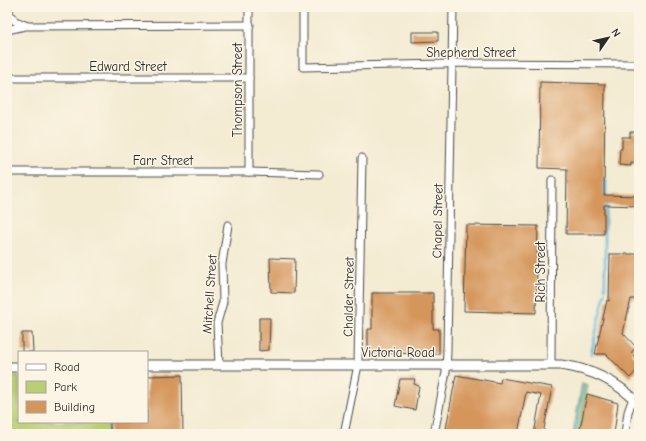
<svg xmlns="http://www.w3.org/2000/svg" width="646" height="441" font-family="'Comic Neue',sans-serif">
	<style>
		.green { fill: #b8cf73; stroke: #727d4f }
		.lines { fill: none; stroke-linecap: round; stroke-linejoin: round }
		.stream { stroke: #5fbcdd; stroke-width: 2.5 }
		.building { fill: #d5965c }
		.street-casing { stroke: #494844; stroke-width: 9 }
		.secondary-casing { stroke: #494844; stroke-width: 11 }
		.primary-casing { stroke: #494844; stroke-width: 13 }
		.street { stroke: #fff; stroke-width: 7 }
		.secondary { stroke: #fff; stroke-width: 9 }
		.primary { stroke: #fff; stroke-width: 11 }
		.labels { text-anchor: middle; stroke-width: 3; stroke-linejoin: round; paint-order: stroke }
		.street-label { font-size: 13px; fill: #2b2b2b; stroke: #fcf5e5 }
	</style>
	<rect width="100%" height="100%" fill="#fcf5e5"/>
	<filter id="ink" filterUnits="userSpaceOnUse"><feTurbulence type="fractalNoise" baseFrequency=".025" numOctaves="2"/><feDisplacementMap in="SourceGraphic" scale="8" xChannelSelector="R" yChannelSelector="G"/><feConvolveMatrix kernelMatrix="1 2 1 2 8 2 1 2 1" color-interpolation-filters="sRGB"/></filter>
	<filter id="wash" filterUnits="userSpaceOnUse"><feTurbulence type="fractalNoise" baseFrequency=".012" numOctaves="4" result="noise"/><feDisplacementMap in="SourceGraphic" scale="16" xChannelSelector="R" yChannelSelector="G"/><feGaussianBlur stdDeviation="0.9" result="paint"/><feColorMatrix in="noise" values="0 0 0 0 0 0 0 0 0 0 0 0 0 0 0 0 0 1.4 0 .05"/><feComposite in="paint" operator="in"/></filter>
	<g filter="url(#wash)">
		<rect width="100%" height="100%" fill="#f3ebd2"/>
		<!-- green -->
		<g class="green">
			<polygon points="7,376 19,376 19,422 108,422 108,434 7,434"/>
			<polygon points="582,383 588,385 579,434 573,434"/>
		</g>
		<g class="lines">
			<!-- stream -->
			<g class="stream">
				<polyline points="606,198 606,180"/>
				<polyline points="605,229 606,203"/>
				<polyline points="605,288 605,232"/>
				<polyline points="591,354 605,293"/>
				<polyline points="575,434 584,386"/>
			</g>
		</g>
		<g id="blocks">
			<!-- building -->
			<g class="building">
				<polygon points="412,32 438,32 438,41 412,42"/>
				<polygon points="540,82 605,84 604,195 639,196 639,206 604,205 604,234 566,234 567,169 539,168"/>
				<polygon points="630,132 639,132 639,164 631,163 631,166 619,165 620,149 622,149 622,137 630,137"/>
				<polygon points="466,225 538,226 536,313 464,311"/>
				<polygon points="610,254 639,254 639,299 631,299 623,333 636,347 631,353 639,361 639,368 630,378 606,354 595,354 607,300 609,301"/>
				<polygon points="270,258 295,259 294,293 271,292"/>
				<polygon points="372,293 433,293 433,329 439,329 439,354 368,353 368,329 372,329"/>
				<polygon points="259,318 270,318 269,350 259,351"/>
				<polygon points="22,333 32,333 33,352 22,352"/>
				<polygon points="182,375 183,434 110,434 110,422 147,422 147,376"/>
				<polygon points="456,375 500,383 501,378 552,387 543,434 534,434 541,395 526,392 518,434 445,434"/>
				<polygon points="400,379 415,379 414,384 419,386 415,410 395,406"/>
				<polygon points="587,394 618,403 614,434 579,434"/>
			</g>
		</g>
	</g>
	<g filter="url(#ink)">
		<use href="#blocks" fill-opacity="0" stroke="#494844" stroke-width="1"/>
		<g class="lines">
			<!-- street casing -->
			<g class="street-casing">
				<g id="street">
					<polyline points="303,7 303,67 444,64 457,63 639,64"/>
					<polyline points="7,11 15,21 25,25"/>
					<polyline points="7,30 25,26 250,25"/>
					<polyline points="7,78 249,78"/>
					<polyline points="7,172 249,172 319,174"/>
					<polyline points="249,172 249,7"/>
					<polyline points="551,364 552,180"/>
					<polyline points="219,365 217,323 223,302 222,264 228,225"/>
					<polyline points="344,434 358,365 362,158"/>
					<polyline points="434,434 446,372 447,350 453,7"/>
					<polyline points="625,434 628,412 633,398"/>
				</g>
			</g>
			<!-- secondary casing -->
			<g class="secondary-casing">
				<g id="secondary">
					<path d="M 147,365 L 561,365 C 591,369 618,382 639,404"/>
					<polyline points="7,367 19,367"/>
				</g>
			</g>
			<!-- primary casing -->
			<g class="primary-casing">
				<polyline id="primary" points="7,11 8,7"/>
			</g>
			<!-- street -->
			<use href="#street" class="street"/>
			<!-- secondary -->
			<use href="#secondary" class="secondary"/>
			<!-- primary -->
			<use href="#primary" class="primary"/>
		</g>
	</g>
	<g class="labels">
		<!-- street labels -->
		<g class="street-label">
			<text x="471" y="57">Shepherd Street</text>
			<text x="128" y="71">Edward Street</text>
			<text transform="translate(237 90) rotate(-90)" y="5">Thompson Street</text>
			<text x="163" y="165">Farr Street</text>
			<text transform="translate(437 221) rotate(-89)" y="5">Chapel Street</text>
			<text transform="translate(540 272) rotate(-90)" y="5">Rich Street</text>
			<text transform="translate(209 294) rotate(-86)" y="5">Mitchell Street</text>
			<text transform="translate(348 297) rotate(-89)" y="5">Chalder Street</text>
			<text x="398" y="357">Victoria Road</text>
		</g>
	</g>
	<!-- margin -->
	<rect width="646" height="441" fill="none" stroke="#fcf5e5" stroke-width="24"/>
	<!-- legend -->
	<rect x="18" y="351" width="130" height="72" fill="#fcf5e5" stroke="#a8a49b"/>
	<rect x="26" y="364" width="20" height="6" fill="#ffffff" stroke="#a8a49b"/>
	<text x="54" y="371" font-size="12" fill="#2b2b2b">Road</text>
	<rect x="26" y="381" width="20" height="12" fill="#b8cf73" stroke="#a8a49b"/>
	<text x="54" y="391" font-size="12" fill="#2b2b2b">Park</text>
	<rect x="26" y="401" width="20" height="12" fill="#d5965c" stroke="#a8a49b"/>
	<text x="54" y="411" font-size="12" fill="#2b2b2b">Building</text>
	<!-- north arrow -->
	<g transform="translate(608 38) rotate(56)" stroke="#fcf5e5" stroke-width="3" paint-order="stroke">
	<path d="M0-3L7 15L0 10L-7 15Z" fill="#2b2b2b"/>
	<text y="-6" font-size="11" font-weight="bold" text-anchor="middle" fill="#2b2b2b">N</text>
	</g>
</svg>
